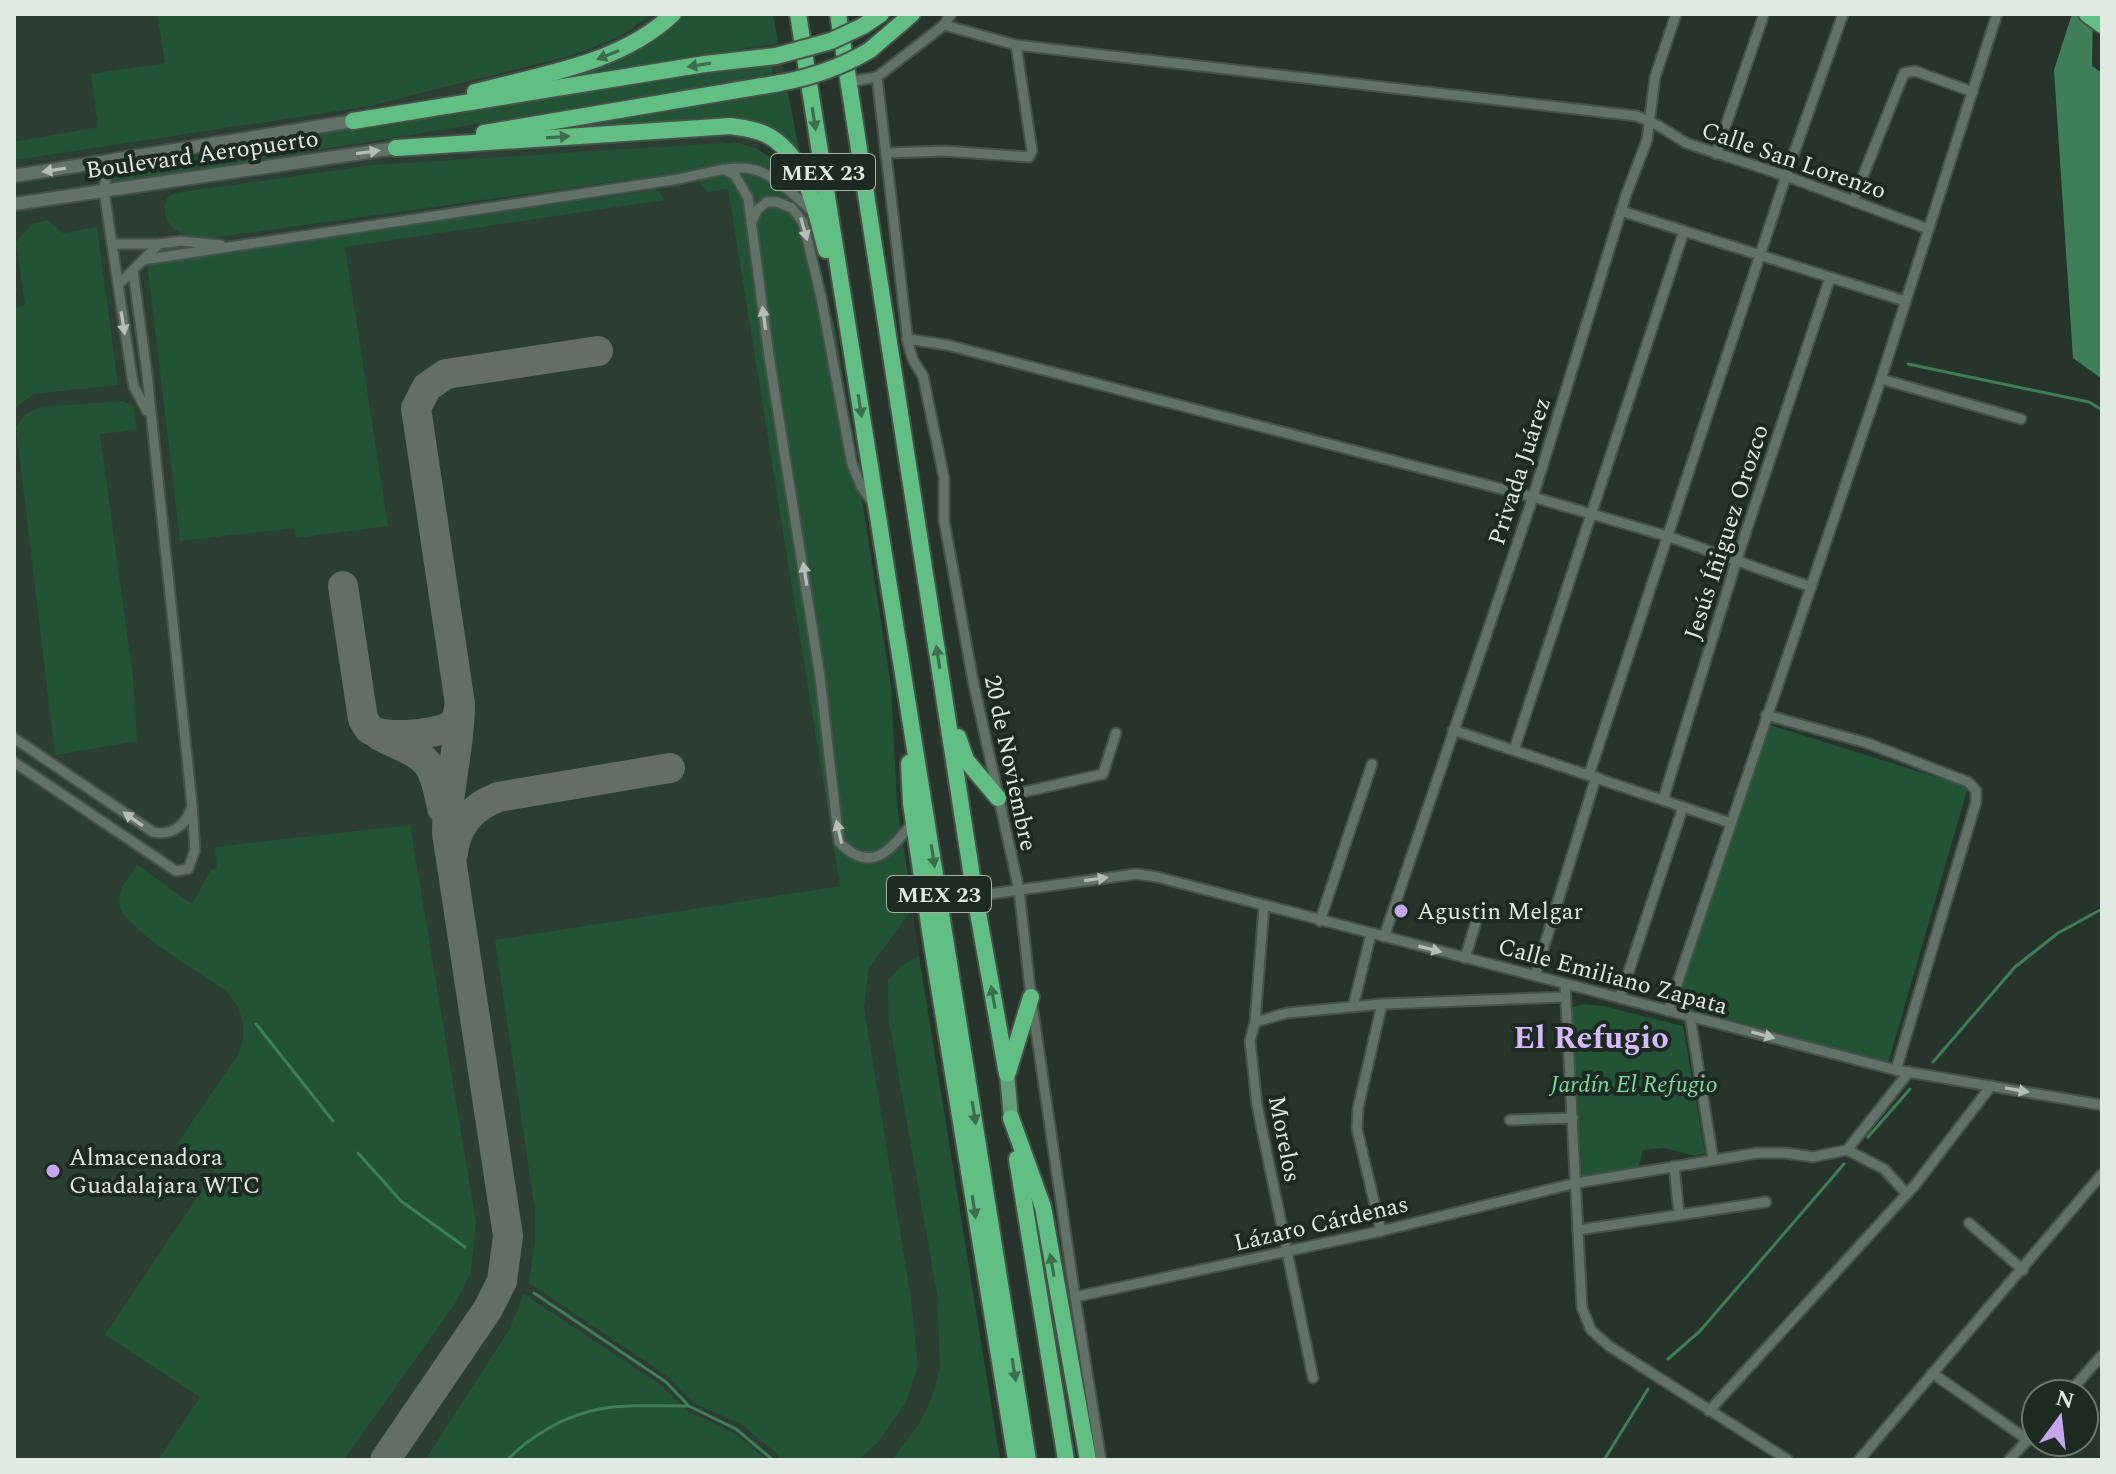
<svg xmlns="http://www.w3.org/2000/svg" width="2116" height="1474" font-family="Spectral,serif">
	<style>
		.built { fill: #2b3e31 }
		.green { fill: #225335 }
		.water { fill: #3f7f57 }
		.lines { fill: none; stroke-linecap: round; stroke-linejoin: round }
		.stream { stroke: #3f7f57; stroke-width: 3 }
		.taxiway { stroke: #636e66; stroke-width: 30 }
		.street-casing { stroke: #465149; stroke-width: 13 }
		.secondary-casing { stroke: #465149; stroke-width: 16 }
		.primary-casing { stroke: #465149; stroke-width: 18 }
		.highway-casing { stroke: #465149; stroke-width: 20 }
		.street { stroke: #637268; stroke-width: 9 }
		.secondary { stroke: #637268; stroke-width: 12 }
		.primary { stroke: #62a079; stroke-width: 14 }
		.highway { stroke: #62bf84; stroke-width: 16 }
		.highway-bridge-casing { stroke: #465149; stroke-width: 20; stroke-linecap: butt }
		.highway-bridge { stroke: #62bf84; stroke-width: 16 }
		.oneway { fill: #3c6d4e }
		.oneway2 { fill: #b5bfb8 }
		.poi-dot { fill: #c7a6f0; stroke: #1d2a21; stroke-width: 3 }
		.labels { text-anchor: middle; stroke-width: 8; stroke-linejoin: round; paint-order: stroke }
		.shield { fill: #1d2a21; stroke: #a6b0a9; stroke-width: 2 }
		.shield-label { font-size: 22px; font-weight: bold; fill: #e1e9e3 }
		.street-label { font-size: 24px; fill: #e1e9e3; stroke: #1d2a21 }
		.poi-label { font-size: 24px; fill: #e1e9e3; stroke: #1d2a21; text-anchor: start }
		.park-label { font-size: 24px; font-style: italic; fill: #7cd89d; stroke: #1d2a21 }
		.district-label { font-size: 32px; font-weight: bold; fill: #d7b9fe; stroke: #1d2a21 }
	</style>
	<rect width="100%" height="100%" fill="#27342b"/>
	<!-- built -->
	<polygon class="built" points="14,14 773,14 800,156 772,130 756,148 771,158 783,172 815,245 836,333 891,687 897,805 942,1110 1000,1460 14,1460"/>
	<!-- green -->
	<g class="green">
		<polygon points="157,14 652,14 621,36 573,55 370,106 22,159 14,158 14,142 98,127 91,74 165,63"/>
		<polygon points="684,14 773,14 778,43 551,80 635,52 659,36"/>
		<polygon points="771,59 773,75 113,184 113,177 121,169 274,144 287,135"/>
		<polygon points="787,88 800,156 771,130 498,134"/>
		<path d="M 722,143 L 738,143 L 756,148 L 771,158 L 783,172 L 815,245 L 836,333 L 891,687 L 897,805 L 913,908 L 869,968 L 864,1007 L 911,1299 L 918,1367 L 906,1402 L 878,1442 L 859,1460 L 781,1460 L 777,1454 L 741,1424 L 693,1403 L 670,1378 L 529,1283 L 535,1242 L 535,1211 L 495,940 L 840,886 L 728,189 L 706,192 C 699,179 691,173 676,173 L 205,239 C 183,238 157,225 167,198 L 175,193 L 374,165 Z"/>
		<polygon points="655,190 659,191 664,200 345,247 388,526 305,537 296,538 295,528 180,541 146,253 169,246 184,254 201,256"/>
		<polygon points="48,220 63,233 97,227 118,385 34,394 14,409 14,308 25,305 16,242 32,224"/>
		<polygon points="124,401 134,407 137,430 100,434 133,678 137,741 55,755 16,427 26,414 40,407"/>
		<polygon points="1770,725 1968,787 1888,1063 1675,1005"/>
		<path d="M 410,825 L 476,1222 L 471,1272 L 456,1302 L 344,1460 L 158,1460 L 200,1397 L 105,1335 L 214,1172 L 177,1144 L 239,1053 C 248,1028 243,1008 224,989 C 201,974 123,928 119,904 C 117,889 130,876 137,865 L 192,904 L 211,870 L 217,868 L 215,847 Z"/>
		<polygon points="919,956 1000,1460 892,1460 919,1424 932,1397 940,1367 937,1294 889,1021 888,980 902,965"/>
		<polygon points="1584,1004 1603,1006 1683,1026 1705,1153 1695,1156 1664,1148 1643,1150 1639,1166 1582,1177 1571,1008"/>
		<polygon points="524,1294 662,1386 687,1411 735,1433 767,1460 425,1460 509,1330"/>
	</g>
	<!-- water -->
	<polygon class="water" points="2072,14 2093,14 2092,66 2102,73 2102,379 2073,358 2054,70"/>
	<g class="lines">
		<!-- stream -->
		<g class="stream">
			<polyline points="1908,364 2089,402 2102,410"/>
			<polyline points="256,1024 333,1121"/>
			<polyline points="1933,1062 2015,967 2058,933 2102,909"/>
			<polyline points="1868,1137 1910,1089"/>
			<polyline points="358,1153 401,1201 465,1247"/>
			<polyline points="534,1293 666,1382 689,1406 736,1429 773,1460"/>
			<polyline points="1668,1359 1700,1331 1844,1164"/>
			<path d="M 507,1460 C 531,1436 565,1415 600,1409 C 628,1404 659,1406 688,1406"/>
			<polyline points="1604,1460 1648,1389"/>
		</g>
		<!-- taxiway -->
		<g class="taxiway">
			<path d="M 343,586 L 363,719 L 369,729 C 384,740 443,735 456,722 L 460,704"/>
			<path d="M 380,736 C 426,758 432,755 442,808"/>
			<path d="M 453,853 C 456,825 472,807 498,797 L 670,768"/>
			<path d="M 385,1460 L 488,1309 L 502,1281 L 508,1236 L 447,833 C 447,790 460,748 460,704 L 416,408 L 427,387 L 446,374 L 598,351"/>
		</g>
		<!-- street casing -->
		<g class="street-casing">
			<g id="street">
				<polyline points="944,25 1016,45 1637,116 1659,126 1686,143 1786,176 1928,229"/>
				<polyline points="877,77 908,343 913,360 923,376 944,478 944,520 973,681 1019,890 1031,997 1075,1297 1101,1460"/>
				<polyline points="849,82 877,77 944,25 951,14"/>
				<polyline points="886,153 945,151 1029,157 1032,151 1016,45"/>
				<polyline points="1716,154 1764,14"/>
				<path d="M 125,163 C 109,166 105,175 104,191 L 132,377 L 134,387 L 147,411"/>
				<path d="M 723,169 L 735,175 L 748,198 L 769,356 L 820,677 L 839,842 C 871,875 890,851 912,823"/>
				<polyline points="1853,201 1904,73 1915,71 1973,92"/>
				<polyline points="1621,211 1905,301"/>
				<polyline points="751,223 758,209 767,202 777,202 792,208 803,222 821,297 852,464 861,486 872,502"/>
				<polyline points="112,244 159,244"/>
				<path d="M 143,260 L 679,179 C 753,162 756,159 813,212"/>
				<polyline points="118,285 159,244 181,241 221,245"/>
				<polyline points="907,339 947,345 1533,497 1667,536 1811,587"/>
				<polyline points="1881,379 2021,419"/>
				<polyline points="1766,715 1867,743 1968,782 1976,790 1976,802 1896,1070"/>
				<polyline points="1453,730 1731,823"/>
				<path d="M 14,738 L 153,832 C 171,836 186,826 191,808"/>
				<polyline points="1514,750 1684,231"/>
				<polyline points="14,762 176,871 188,869 195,850 192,805 147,374 133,271"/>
				<polyline points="1589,775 1786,176 1843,14"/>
				<polyline points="998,798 1103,774 1116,733"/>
				<polyline points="1663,800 1736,562 1830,278"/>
				<polyline points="975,896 1136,874 1157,877 1896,1070 2102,1105"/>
				<polyline points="1264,906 1255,1022 1250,1041 1257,1105 1313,1378"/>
				<polyline points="1320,921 1372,764"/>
				<polyline points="1384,937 1533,497 1626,195 1647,140 1655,77 1676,14"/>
				<polyline points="1465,958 1479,912"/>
				<polyline points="1535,976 1596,777"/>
				<polyline points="1565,984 1582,1308 1591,1330 1609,1346 1788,1460"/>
				<polyline points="1620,998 1683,807"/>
				<polyline points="1353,1007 1371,934"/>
				<polyline points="1668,1011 1881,379 1997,14"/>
				<polyline points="1690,1016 1713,1159"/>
				<polyline points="1255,1022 1287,1013 1382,1004 1566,997"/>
				<polyline points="1510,1120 1573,1118"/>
				<polyline points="1847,1150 1909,1072"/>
				<polyline points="1674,1166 1679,1214"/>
				<polyline points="1969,1223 2023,1270"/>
				<polyline points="1578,1230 1766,1202"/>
				<polyline points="1381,1231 1357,1129 1358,1108 1382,1004"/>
				<polyline points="1075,1297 1381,1231 1576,1183 1757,1153 1785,1153 1813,1157 1847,1150 1884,1169 1907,1194"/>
				<polyline points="1932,1373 2028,1440"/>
				<polyline points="2068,1394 2102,1355"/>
				<polyline points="1709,1411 1915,1185 1991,1086"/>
				<polyline points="1859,1460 2102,1174"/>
				<polyline points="2009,1460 2036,1431"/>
			</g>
		</g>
		<!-- secondary casing -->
		<g class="secondary-casing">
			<g id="secondary">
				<polyline points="14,176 353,121"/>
				<polyline points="14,204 396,148"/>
			</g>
		</g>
		<!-- primary casing -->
		<g class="primary-casing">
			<polyline id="primary" points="1007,1074 1011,1118"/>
		</g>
		<!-- highway casing -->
		<g class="highway-casing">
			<g id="highway">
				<polyline points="798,14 1028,1460"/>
				<polyline points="838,14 975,896 1007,1074"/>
				<polyline points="2087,14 2102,25"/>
				<polyline points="863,26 881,14"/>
				<polyline points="870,50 912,14"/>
				<path d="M 475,92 C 543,74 620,64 673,14"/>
				<polyline points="353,121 705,64 776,56"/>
				<polyline points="484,133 780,83"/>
				<path d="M 396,148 L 731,126 C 743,128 756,129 767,135 C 807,156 815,211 826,250"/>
				<polyline points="958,737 966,760 998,798"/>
				<polyline points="909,763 911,803 932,944 1016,1460"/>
				<polyline points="1008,1072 1031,997"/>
				<polyline points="1011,1118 1043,1207 1088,1460"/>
				<polyline points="1017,1159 1066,1460"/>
			</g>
		</g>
		<!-- street -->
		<use href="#street" class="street"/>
		<!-- secondary -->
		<use href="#secondary" class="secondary"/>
		<!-- primary -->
		<use href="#primary" class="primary"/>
		<!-- highway -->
		<use href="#highway" class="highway"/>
		<!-- highway-bridge casing -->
		<g class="highway-bridge-casing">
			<g id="highway-bridge">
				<polyline points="776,56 831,41 863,26"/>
				<path d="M 780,83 C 812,77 842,67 870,50"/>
			</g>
		</g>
		<!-- highway-bridge -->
		<use href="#highway-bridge" class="highway-bridge"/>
	</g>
	<!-- one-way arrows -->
	<defs><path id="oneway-solid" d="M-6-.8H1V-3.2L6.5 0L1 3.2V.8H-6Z" transform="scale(2)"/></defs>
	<g class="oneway">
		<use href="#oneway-solid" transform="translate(608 55) rotate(158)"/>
		<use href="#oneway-solid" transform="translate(699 65) rotate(171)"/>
		<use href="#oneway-solid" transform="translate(814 119) rotate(81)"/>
		<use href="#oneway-solid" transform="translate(558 137) rotate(-4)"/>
		<use href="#oneway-solid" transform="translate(860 406) rotate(81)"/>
		<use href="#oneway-solid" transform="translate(938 657) rotate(-99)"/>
		<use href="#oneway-solid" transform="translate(933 856) rotate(81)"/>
		<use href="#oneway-solid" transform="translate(993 997) rotate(-100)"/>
		<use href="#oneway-solid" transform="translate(974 1113) rotate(81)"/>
		<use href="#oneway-solid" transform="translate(974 1207) rotate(81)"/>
		<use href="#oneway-solid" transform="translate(1052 1265) rotate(-100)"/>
		<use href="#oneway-solid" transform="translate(1014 1370) rotate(81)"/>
	</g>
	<g class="oneway2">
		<use href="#oneway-solid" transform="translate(368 152) rotate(-8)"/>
		<use href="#oneway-solid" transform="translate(54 170) rotate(171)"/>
		<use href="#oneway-solid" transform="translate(804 229) rotate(74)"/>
		<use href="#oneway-solid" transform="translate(764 318) rotate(-98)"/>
		<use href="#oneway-solid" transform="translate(123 323) rotate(81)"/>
		<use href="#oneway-solid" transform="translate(805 574) rotate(-99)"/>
		<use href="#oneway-solid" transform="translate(133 819) rotate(-145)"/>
		<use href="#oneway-solid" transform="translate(839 832) rotate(-103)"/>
		<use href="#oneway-solid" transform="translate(1096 879) rotate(-8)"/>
		<use href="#oneway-solid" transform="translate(1430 949) rotate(14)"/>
		<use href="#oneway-solid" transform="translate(1763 1035) rotate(15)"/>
		<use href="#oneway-solid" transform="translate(2017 1090) rotate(10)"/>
	</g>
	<!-- markers -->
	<g class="poi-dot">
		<circle cx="1401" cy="911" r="8"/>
		<circle cx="53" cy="1171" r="8"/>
	</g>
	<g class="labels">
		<!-- shield labels -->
		<g class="shield">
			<rect x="771" y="154" width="104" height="36" rx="6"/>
			<rect x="887" y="876" width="104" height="36" rx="6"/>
		</g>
		<g class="shield-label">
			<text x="823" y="180">MEX 23</text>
			<text x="939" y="902">MEX 23</text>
		</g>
		<!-- street labels -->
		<g class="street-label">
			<text transform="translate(202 154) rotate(-8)" y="8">Boulevard Aeropuerto</text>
			<text transform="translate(1794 160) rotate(19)" y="8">Calle San Lorenzo</text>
			<text transform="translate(1519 471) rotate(-72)" y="8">Privada Juárez</text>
			<text transform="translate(1726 532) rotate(-72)" y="8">Jesús Íñiguez Orozco</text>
			<text transform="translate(1011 763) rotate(78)" y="8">20 de Noviembre</text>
			<text transform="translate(1613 976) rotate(15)" y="8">Calle Emiliano Zapata</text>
			<text transform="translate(1285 1139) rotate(79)" y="8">Morelos</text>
			<text transform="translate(1321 1223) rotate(-13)" y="8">Lázaro Cárdenas</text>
		</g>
		<!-- poi labels -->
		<g class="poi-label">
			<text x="1417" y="919">Agustin Melgar</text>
			<text x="69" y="1165">Almacenadora<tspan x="69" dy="28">Guadalajara WTC</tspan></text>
		</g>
		<!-- park labels -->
		<g class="park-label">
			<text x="1634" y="1092">Jardín El Refugio</text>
		</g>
		<!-- district labels -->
		<g class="district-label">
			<text x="1591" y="1048">El Refugio</text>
		</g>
	</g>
	<!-- border -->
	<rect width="2116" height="1474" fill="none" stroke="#e1e9e3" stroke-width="32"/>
	<!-- north arrow -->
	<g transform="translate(2060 1418) rotate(15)"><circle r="38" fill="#1d2a21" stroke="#6b766f" stroke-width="2"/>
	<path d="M0-6L14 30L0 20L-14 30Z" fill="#c7a6f0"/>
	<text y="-12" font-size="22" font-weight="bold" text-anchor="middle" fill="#e1e9e3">N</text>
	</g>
</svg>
